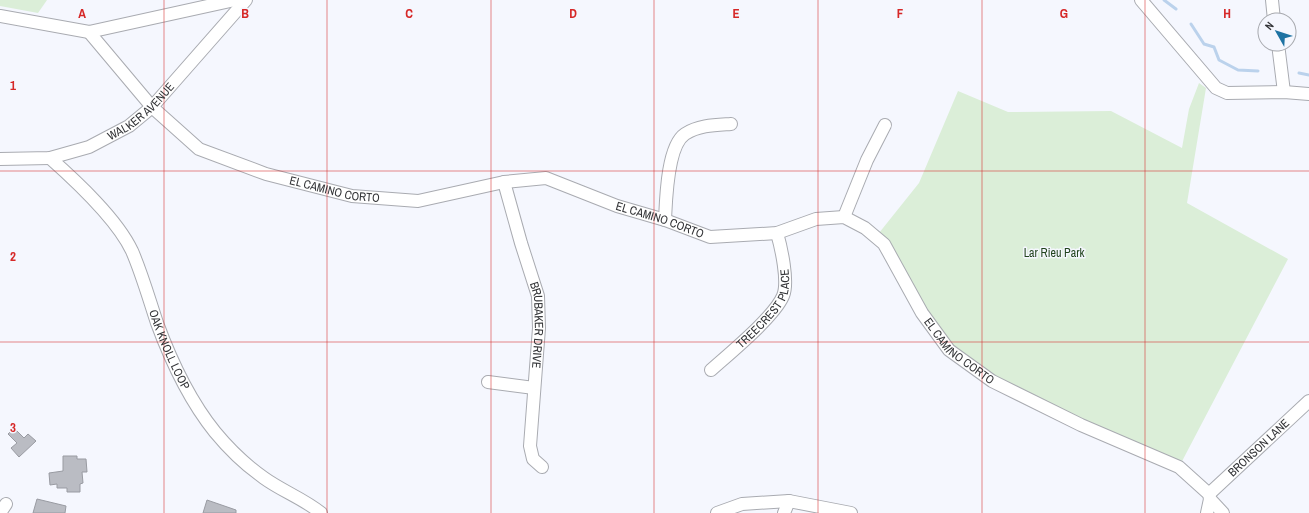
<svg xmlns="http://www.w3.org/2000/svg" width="1309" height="513" font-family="'Archivo Narrow',sans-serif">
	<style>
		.green { fill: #dbeed8 }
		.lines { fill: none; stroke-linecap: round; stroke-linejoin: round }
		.stream { stroke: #bbd2ec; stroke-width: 3 }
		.building { fill: #babcc3; stroke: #999ba2 }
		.minor-casing { stroke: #a9abb1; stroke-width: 14 }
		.minor { stroke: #fff; stroke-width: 12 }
		.grid { fill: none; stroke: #d62828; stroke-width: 1; stroke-opacity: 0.55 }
		.labels { text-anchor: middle; stroke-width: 3; stroke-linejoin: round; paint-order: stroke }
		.street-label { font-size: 12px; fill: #333437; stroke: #f5f7fe }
		.park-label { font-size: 12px; fill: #21431d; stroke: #f5f7fe }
		.grid-label { font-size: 13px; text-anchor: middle; font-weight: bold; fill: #d62828; stroke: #f5f7fe; stroke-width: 3; stroke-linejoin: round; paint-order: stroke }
	</style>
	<rect width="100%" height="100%" fill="#f5f7fe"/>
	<!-- green -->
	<g class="green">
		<polygon points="0,0 47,0 38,13 0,6"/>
		<polygon points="1199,83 1206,88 1187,203 1288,259 1179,467 1081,425 949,350 875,238 919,183 958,91 1008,112 1111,111 1182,148 1189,109"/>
	</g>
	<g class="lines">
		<!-- stream -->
		<g class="stream">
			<polyline points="1164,0 1176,9"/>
			<polyline points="1191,24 1204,44 1214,47 1219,60 1238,70 1258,71"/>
			<polyline points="1299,73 1309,75"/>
		</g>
	</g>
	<!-- building -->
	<g class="building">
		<polygon points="14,428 24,438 28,434 36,441 19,457 11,448 17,443 8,434"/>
		<polygon points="63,456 77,456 77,459 86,459 87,472 82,472 83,483 80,484 80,492 67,492 67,488 57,488 57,484 50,485 49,473 63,471"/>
		<polygon points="37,499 66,506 65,513 33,513"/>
		<polygon points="207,500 236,510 236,513 203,513"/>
	</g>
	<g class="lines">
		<!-- minor casing -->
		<g class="minor-casing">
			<g id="minor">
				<polyline points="1141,0 1216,88 1227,93 1284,92 1309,94"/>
				<polyline points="1272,0 1274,20"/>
				<polyline points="0,16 89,32 235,0"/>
				<path id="s1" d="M 89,32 L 152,107 L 199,149 L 266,174 L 352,196 L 418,201 L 504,182 L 546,178 L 617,206 L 665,220 L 710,237 L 777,233 L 816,219 L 844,217 L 865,228 L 884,244 L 922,313 L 949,350 L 992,381 L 1081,425 L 1179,467 L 1209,494 L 1210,499 L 1223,513"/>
				<polyline points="1278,44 1284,92"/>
				<path id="s2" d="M 50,158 C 77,182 117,219 132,251 C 142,274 149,299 157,323 C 171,361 190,401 215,432 C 229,449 247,466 264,478 C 282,491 304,499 321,513"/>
				<path id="s3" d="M 0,159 L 50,158 L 89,147 L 129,126 L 152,107 L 246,0"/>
				<path id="s4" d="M 504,182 L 521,243 L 538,296 L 539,328 L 530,446 L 533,459 L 542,467"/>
				<polyline points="844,217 867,160 885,125"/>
				<path d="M 665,220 C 666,200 667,146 685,134 C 699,125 716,125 731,124"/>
				<path id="s5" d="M 711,370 C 730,353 774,317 783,296 C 789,282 781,247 777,233"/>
				<polyline points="488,382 534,388"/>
				<path id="s6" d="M 1209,494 L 1309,401"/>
				<polyline points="0,513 6,504"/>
				<polyline points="717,513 742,504 789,501 851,513"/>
				<polyline points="784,513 789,501"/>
				<polyline points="1207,513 1210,499"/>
			</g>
		</g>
		<!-- minor -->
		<use href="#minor" class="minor"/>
	</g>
	<!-- grid -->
	<path class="grid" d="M 164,0 L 164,513M 327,0 L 327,513M 491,0 L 491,513M 654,0 L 654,513M 818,0 L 818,513M 982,0 L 982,513M 1145,0 L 1145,513M 0,171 L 1309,171M 0,342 L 1309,342"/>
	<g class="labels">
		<!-- street labels -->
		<g class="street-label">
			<text dy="4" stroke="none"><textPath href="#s3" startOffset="154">WALKER AVENUE</textPath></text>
			<text dy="4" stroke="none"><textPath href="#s1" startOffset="303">EL CAMINO CORTO</textPath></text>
			<text dy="4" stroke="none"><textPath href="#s1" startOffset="639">EL CAMINO CORTO</textPath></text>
			<text dy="4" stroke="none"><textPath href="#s5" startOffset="84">TREECREST PLACE</textPath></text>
			<text dy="4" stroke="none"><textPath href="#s4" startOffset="148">BRUBAKER DRIVE</textPath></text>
			<text dy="4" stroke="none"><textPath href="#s2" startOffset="230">OAK KNOLL LOOP</textPath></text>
			<text dy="4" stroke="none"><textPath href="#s1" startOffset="1010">EL CAMINO CORTO</textPath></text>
			<text dy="4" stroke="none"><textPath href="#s6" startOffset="68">BRONSON LANE</textPath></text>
		</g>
		<!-- park labels -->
		<g class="park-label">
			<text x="1054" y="257">Lar Rieu Park</text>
		</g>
	</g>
	<g class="grid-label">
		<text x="82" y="18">A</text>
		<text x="245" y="18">B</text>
		<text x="409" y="18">C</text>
		<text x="573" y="18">D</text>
		<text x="736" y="18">E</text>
		<text x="900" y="18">F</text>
		<text x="1064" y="18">G</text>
		<text x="1227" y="18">H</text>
		<text x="13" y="90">1</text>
		<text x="13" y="261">2</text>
		<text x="13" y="432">3</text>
	</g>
	<!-- north arrow -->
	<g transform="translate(1277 32) rotate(309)"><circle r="19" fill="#f5f7fe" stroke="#a7a9ae"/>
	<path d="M0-3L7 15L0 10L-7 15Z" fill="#1e73a3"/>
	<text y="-6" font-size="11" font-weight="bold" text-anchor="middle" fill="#333437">N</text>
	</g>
</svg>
